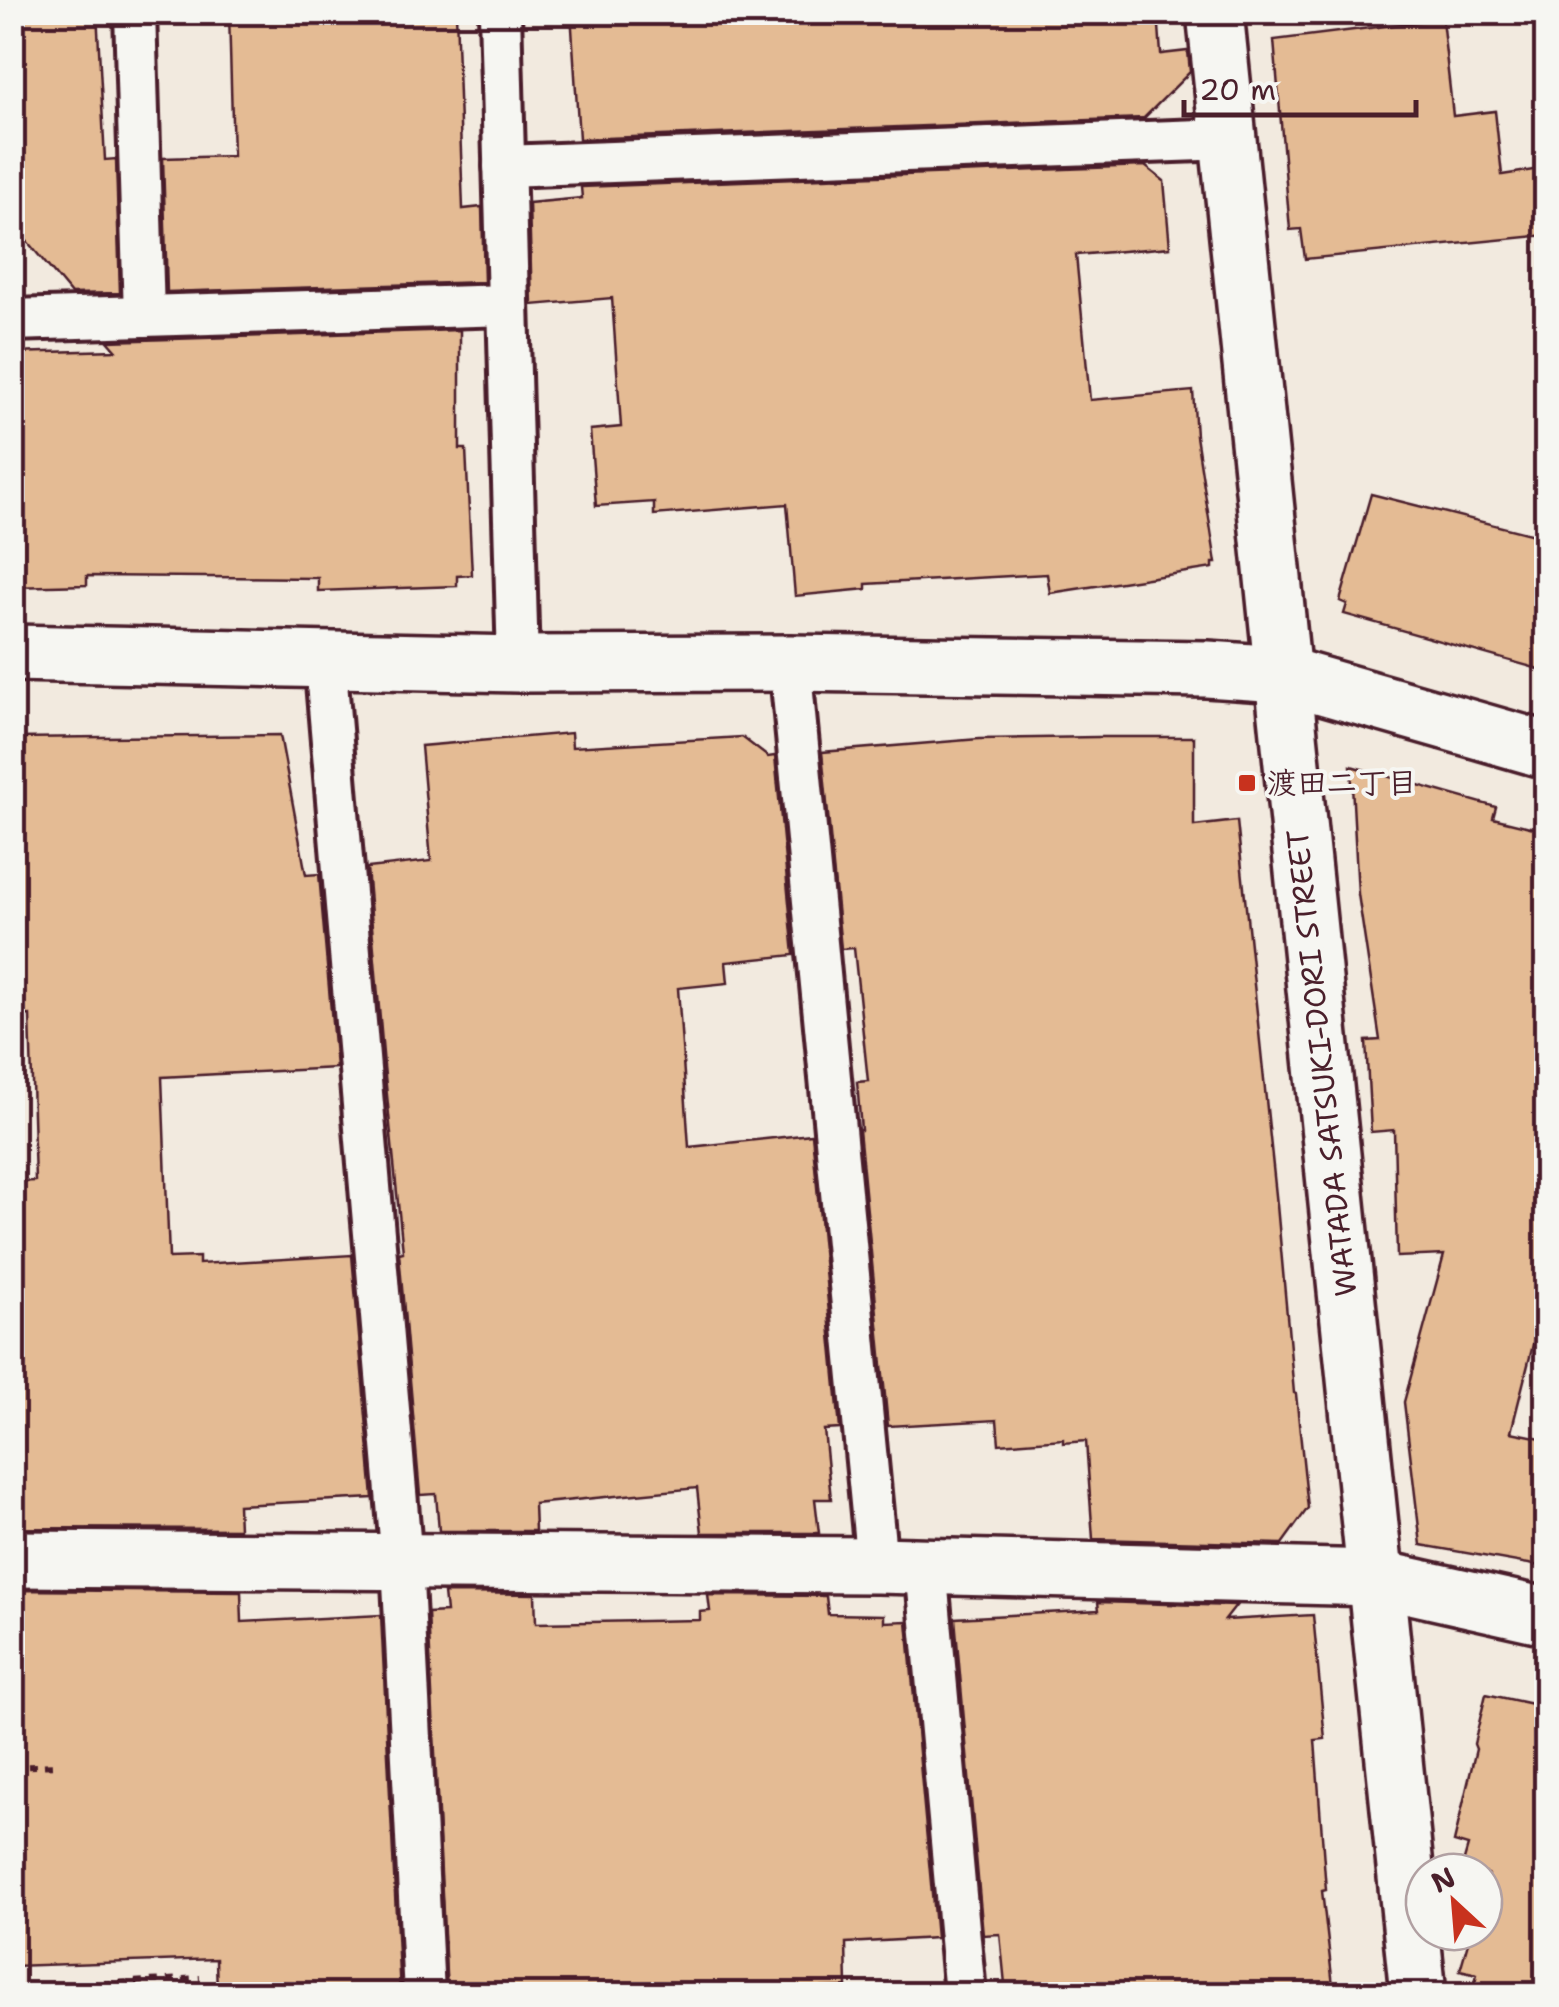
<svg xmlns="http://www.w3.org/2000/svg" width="1559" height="2007" font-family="'Shantell Sans','Klee One',sans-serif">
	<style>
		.building { fill: #e4bb94; stroke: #4a1f2b; stroke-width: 2.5 }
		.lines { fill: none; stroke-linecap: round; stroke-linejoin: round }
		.lane-casing { stroke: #4a1f2b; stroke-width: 48 }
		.street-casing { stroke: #4a1f2b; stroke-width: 62 }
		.secondary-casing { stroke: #4a1f2b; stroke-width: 62 }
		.path { stroke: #4a1f2b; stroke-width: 6; stroke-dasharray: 8 8; stroke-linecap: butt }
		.lane { stroke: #f6f6f2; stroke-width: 40 }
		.street { stroke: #f6f6f2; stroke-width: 55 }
		.secondary { stroke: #f6f6f2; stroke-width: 55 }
		.poi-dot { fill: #c8321e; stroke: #f6f6f2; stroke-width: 4 }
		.labels { text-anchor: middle; stroke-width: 8; stroke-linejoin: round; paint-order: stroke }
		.poi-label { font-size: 30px; font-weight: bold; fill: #4a1f2b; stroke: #f6f6f2; text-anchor: start }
		.street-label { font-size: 30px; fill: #4a1f2b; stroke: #f6f6f2 }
	</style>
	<rect width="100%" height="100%" fill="#f2eadf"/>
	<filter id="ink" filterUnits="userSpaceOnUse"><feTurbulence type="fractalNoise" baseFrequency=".01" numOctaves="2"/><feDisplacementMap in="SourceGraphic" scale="20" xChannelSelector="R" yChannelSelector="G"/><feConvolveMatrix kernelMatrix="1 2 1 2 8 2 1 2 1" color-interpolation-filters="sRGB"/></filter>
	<g filter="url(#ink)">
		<!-- building -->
		<g class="building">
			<polygon points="12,12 97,12 105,160 116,159 120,293 71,294 12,223"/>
			<polygon points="229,12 456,12 463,209 482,207 484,282 167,292 163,158 233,156"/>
			<polygon points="571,12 1158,12 1161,54 1188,51 1190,72 1144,118 579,139"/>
			<polygon points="1442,19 1453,116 1495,111 1502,175 1546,168 1546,235 1305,259 1301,229 1290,230 1274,40"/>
			<polygon points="1145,166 1164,181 1170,247 1076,255 1090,400 1193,391 1196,436 1216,563 1213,563 1213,568 1050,593 1047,574 866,584 866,589 795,596 787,504 654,515 654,502 596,506 590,430 621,427 612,298 532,305 529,203 582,198 581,187"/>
			<polygon points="460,330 460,449 466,449 472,575 457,576 457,586 318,591 318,578 87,576 87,585 12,587 12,353 116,350 108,341"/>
			<polygon points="1371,494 1546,538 1546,671 1344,614 1347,604 1340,601"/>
			<polygon points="571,733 572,747 742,737 768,757 775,756 794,955 726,962 728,983 678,988 689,1147 812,1134 840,1429 824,1430 831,1499 815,1499 819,1533 702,1533 697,1488 534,1504 535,1531 439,1531 436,1494 420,1495 399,1253 403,1252 384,1066 367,868 431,861 421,746"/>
			<polygon points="280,735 306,875 319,874 336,1068 162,1077 169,1258 199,1257 199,1264 352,1255 373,1498 238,1505 239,1529 12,1528 12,1182 35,1181 30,1015 12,1016 12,738"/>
			<polygon points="1098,737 1194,737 1194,826 1237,821 1277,1205 1294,1393 1296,1394 1308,1508 1282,1544 1093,1539 1086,1441 1063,1443 1063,1439 999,1444 997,1420 888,1426 859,1130 861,1130 857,1082 868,1081 854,948 841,949 822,752 979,739"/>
			<polygon points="1351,766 1496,807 1493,818 1546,831 1546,1293 1511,1432 1546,1439 1546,1567 1421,1545 1404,1402 1444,1255 1397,1257 1394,1130 1371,1132 1366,1041 1380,1040 1358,894"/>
			<polygon points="12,1590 241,1592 242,1622 381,1615 400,1994 217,1994 216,1959 12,1966 12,1791 18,1790"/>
			<polygon points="444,1593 535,1594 536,1623 700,1620 700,1612 710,1611 708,1595 826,1596 828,1614 884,1615 884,1622 907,1621 936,1938 846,1943 847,1987 698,1992 698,1994 447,1994 428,1613 446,1612"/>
			<polygon points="1098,1602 1236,1606 1225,1620 1313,1615 1325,1739 1315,1740 1326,1890 1322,1891 1334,1994 1006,1994 1000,1934 983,1935 955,1618 1099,1610"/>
			<polygon points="1486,1694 1546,1707 1546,1994 1472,1994 1477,1974 1460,1970 1471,1932 1484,1932 1484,1886 1488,1874 1462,1867 1468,1846 1454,1842 1476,1749 1474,1744"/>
		</g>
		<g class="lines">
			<!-- lane casing -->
			<g class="lane-casing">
				<g id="lane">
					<polyline points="135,12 144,316"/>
					<polyline points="500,12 518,664"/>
					<polyline points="504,166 1229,139"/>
					<polyline points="12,320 508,305"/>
					<polyline points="325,659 402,1562 424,1994"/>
					<polyline points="790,663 877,1565"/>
					<polyline points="926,1567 965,1994"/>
				</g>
			</g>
			<!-- street casing -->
			<g class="street-casing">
				<polyline id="street" points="12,1559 877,1565 1376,1578 1546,1616"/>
			</g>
			<!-- secondary casing -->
			<g class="secondary-casing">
				<g id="secondary">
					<polyline points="1215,12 1418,1994"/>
					<polyline points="12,653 518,664 790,663 1207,669 1281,674 1546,750"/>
				</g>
			</g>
			<!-- path -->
			<g class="path">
				<polyline points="12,1767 55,1765"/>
				<polyline points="80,1994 80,1985 200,1978"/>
			</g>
			<!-- lane -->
			<use href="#lane" class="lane"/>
			<!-- street -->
			<use href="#street" class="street"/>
			<!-- secondary -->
			<use href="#secondary" class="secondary"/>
		</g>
	</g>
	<!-- markers -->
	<rect class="poi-dot" x="1237" y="773" width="20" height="20" rx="5"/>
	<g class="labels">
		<!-- poi labels -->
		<g class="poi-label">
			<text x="1267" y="793">渡田二丁目</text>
		</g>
		<!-- street labels -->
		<g class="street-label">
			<text transform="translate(1322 1063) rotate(-96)" y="10">WATADA SATSUKI-DORI STREET</text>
		</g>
	</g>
	<!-- margin -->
	<rect width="1559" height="2007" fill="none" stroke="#f6f6f2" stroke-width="50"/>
	<rect x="25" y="25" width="1509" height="1957" fill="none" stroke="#4a1f2b" stroke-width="4" filter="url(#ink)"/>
	<!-- north arrow -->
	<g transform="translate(1454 1902) rotate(334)"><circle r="48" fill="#f6f6f2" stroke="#b1a0a2" stroke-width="2.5"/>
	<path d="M0-8L18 38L0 25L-18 38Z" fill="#c8321e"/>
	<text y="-15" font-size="28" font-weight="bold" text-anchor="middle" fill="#4a1f2b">N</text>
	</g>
	<!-- scale -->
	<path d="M1184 100v15h232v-15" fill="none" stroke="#4a1f2b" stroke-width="5"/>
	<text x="1199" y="100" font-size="30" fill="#4a1f2b" stroke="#f6f6f2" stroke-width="8" paint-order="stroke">20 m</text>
</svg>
